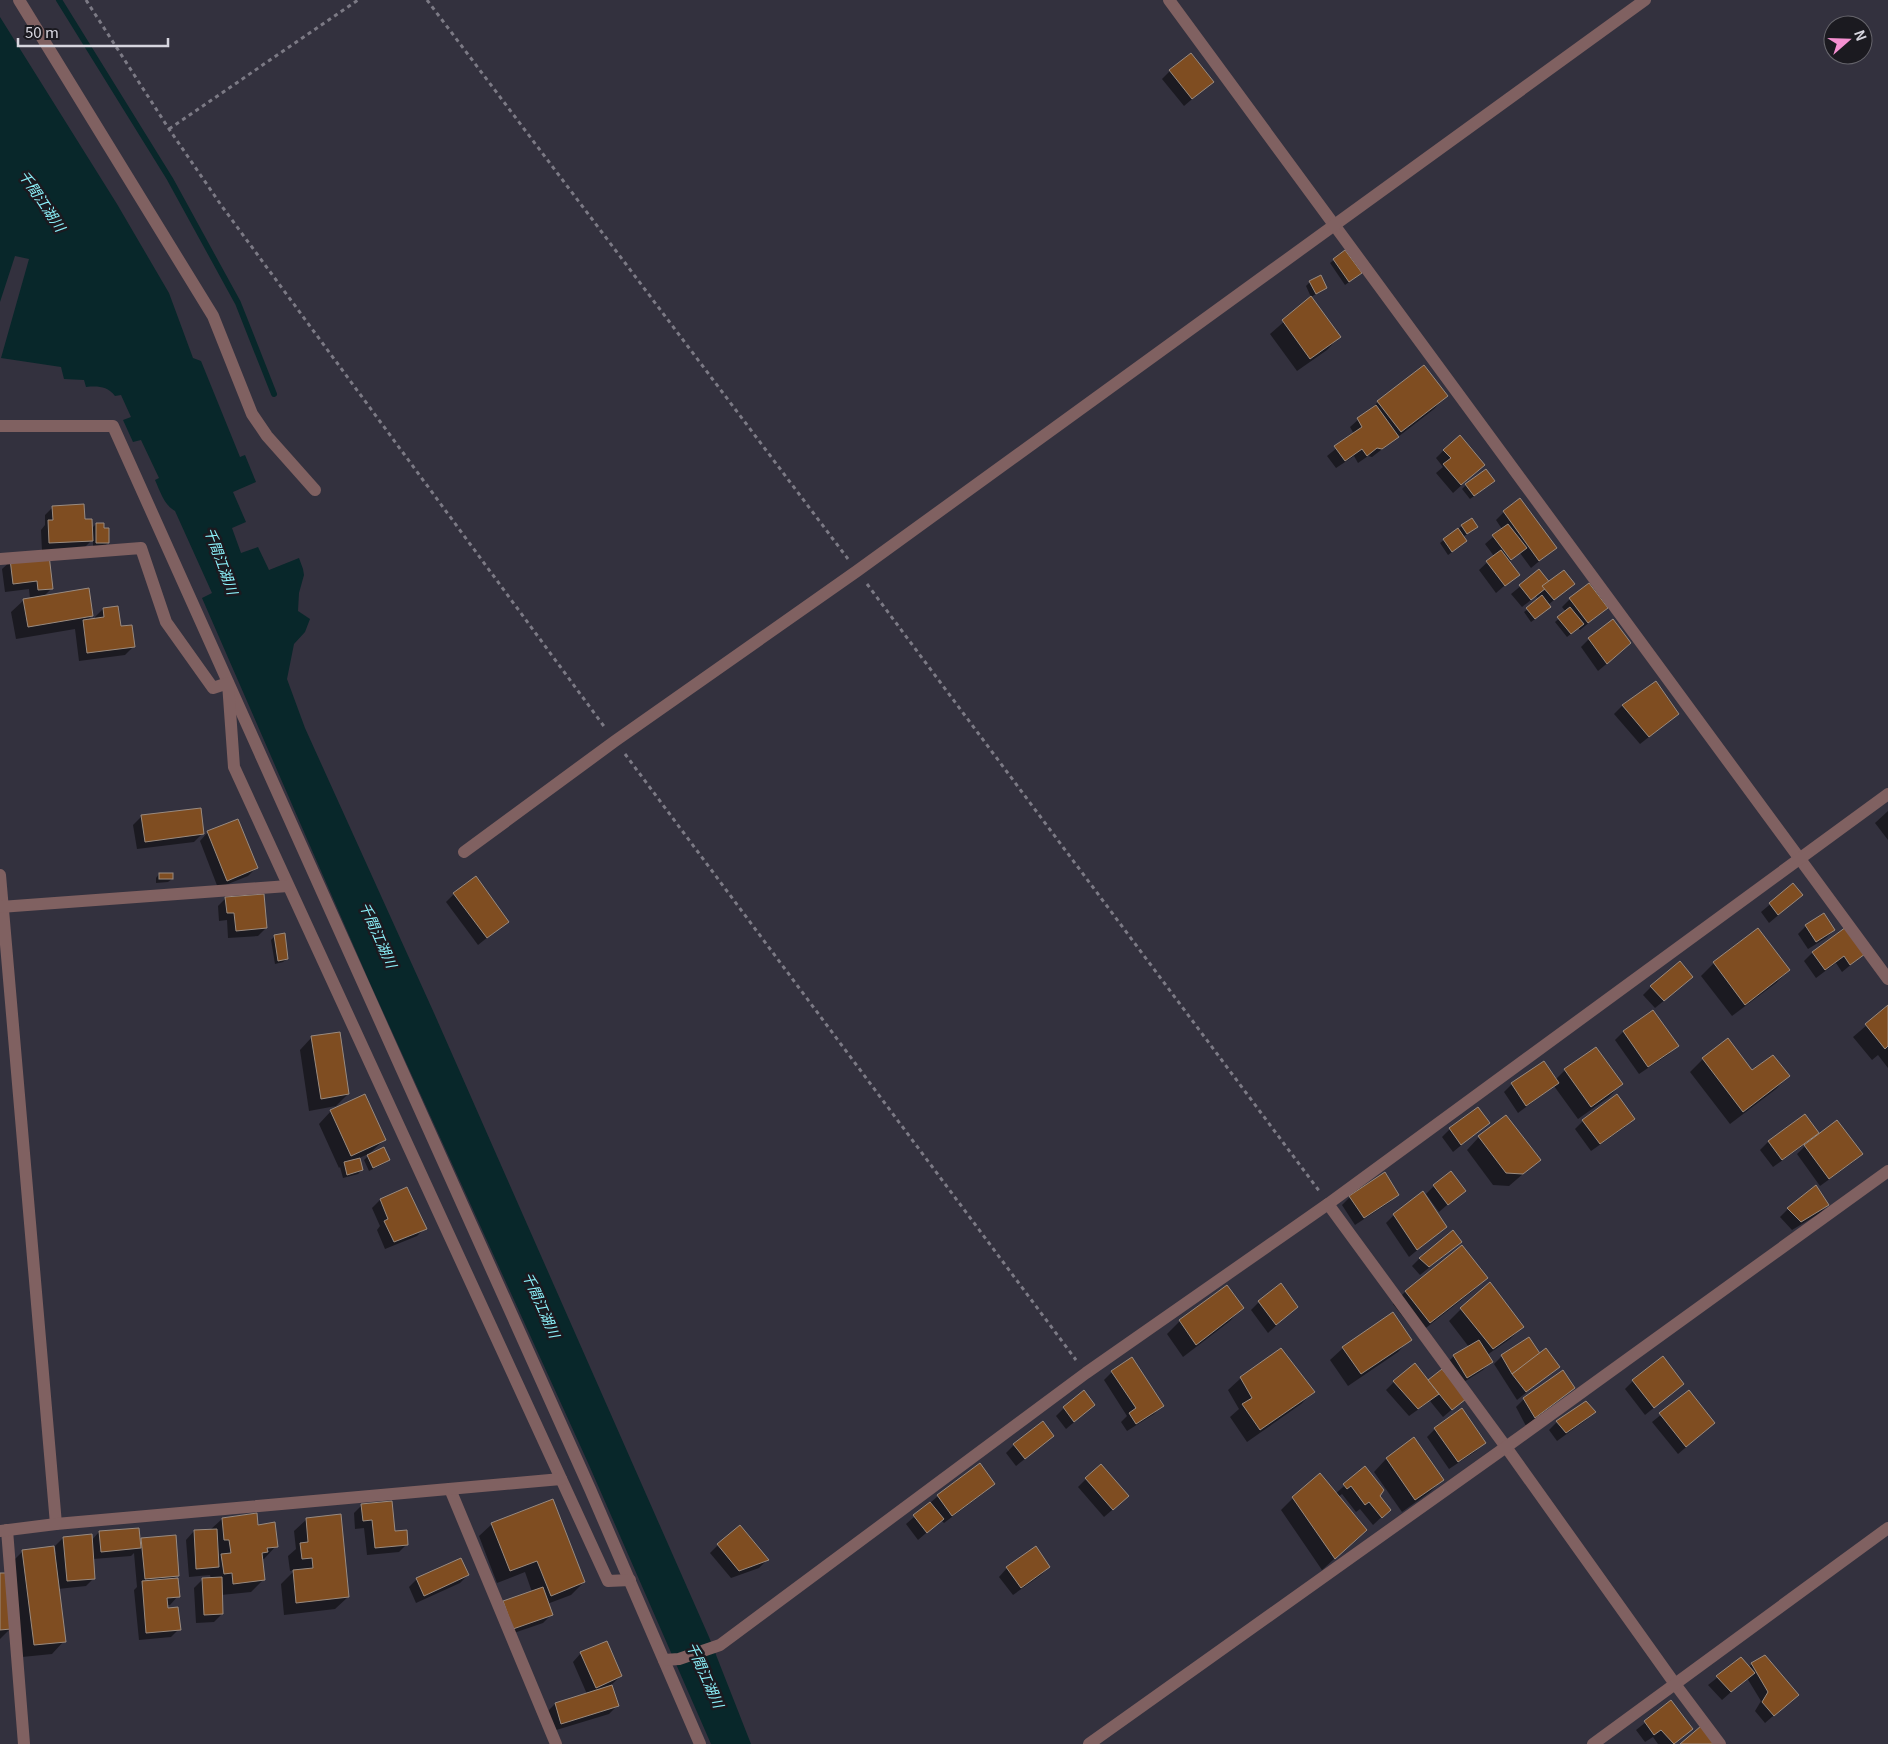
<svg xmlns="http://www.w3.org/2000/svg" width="1888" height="1744" font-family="Georgia,'Noto Sans JP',serif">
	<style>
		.water { fill: #08272a }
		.shadow { fill: #0007 }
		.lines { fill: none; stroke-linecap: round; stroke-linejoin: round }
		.stream { stroke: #08272a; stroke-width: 6 }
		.building { fill: #7f4d21; stroke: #9a8b80 }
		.path { stroke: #7c7a85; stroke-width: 3; stroke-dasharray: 4 4; stroke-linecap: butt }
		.minor { stroke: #806161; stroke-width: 12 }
		.labels { text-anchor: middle; stroke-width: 5; stroke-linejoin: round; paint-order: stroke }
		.water-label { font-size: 14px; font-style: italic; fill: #8cf1fa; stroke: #1b1a20 }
	</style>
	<rect width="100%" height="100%" fill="#33313e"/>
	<!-- water -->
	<path class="water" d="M 0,17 L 117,204 L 169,293 L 193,358 L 201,361 L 240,457 L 245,455 L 256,482 L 233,492 L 246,522 L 232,528 L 241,553 L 258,547 L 269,570 L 299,558 L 303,569 L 304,575 L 299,593 L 298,611 L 310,619 L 305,632 L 294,644 L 287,679 L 305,728 L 434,1013 L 709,1637 L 751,1744 L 711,1744 L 589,1465 L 369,981 L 202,598 L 212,593 L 175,511 C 164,505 160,491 155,480 L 159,478 L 141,440 L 133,442 L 123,420 L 131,417 L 121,395 L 115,396 C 107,386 98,386 86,387 L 84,380 L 64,379 L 61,367 L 1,358 L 29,259 L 15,256 L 0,302 Z"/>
	<!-- shadow -->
	<g class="shadow">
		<polygon points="1170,71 1212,82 1184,106 1162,79"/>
		<polygon points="1334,260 1356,277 1345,285 1330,263"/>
		<polygon points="1310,282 1326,288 1311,297 1306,286"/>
		<polygon points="1311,298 1339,337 1327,350 1297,371 1270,334"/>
		<polygon points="1446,396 1434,409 1372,457 1368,456 1358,463 1354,456 1336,468 1327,456 1354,434 1350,427 1378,402"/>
		<polygon points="1444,450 1484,465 1453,493 1436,473 1443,467 1436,458"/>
		<polygon points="1466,485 1490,485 1470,499 1462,489"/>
		<polygon points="53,507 84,521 91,529 96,524 103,529 108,543 104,547 93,547 93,539 84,548 42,551 41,530 45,525 45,515"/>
		<polygon points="1504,512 1555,548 1531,568 1520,553 1509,562 1518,574 1496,593 1479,570 1494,556 1485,544 1502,529 1496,520"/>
		<polygon points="1462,526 1477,527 1463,537 1462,545 1448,555 1440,543"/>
		<polygon points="11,561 52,588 43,597 92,616 87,620 95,619 95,617 103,609 120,628 133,647 125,655 79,661 75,629 16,639 11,612 24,600 30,599 29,589 5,592 2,569"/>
		<polygon points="1539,571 1548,583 1573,584 1548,605 1546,611 1531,622 1524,612 1539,600 1536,596 1522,607 1511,594"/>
		<polygon points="1570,599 1607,608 1580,630 1578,628 1567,637 1555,622 1566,612 1562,607"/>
		<polygon points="1589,639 1622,651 1598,671 1581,647"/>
		<polygon points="1656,683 1678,714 1640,744 1614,714 1622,706"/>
		<polygon points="1888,811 1888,840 1875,823"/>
		<polygon points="142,816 202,834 194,842 137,849 133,825"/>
		<polygon points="208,832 256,868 248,876 218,888 200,841"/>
		<polygon points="159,874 172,879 168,882 156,883 156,878"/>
		<polygon points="1793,885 1802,895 1769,923 1761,912"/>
		<polygon points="454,894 508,921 478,945 446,902"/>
		<polygon points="226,898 266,928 258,936 228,938 227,920 219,921 218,906"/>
		<polygon points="1806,926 1834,930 1826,938 1808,949 1798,934"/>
		<polygon points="1758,929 1789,970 1776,983 1732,1016 1701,976 1714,963"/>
		<polygon points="1846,929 1864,954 1842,972 1836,963 1816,978 1804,961 1812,953"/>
		<polygon points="275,936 287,959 283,962 275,964 271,940"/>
		<polygon points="1683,985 1655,1008 1643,995 1651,987"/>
		<polygon points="1888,1007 1888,1068 1878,1055 1872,1060 1853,1037"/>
		<polygon points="1653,1011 1677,1045 1669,1054 1639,1074 1615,1040 1623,1032"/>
		<polygon points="312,1037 348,1094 336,1106 309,1111 300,1050"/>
		<polygon points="1728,1040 1752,1072 1788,1076 1776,1089 1730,1124 1690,1072 1703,1059"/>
		<polygon points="1595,1048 1621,1084 1609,1097 1578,1119 1554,1086 1518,1113 1504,1092 1512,1084 1544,1062 1555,1080 1565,1070"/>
		<polygon points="331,1111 384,1140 368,1155 388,1159 385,1163 369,1171 364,1160 371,1153 359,1158 362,1170 358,1174 343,1178 340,1167 339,1168 319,1124"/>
		<polygon points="1805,1116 1817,1133 1809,1141 1810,1142 1861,1154 1853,1162 1820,1186 1797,1154 1806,1145 1805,1144 1773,1167 1760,1150 1768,1142"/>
		<polygon points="1634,1118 1625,1127 1591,1151 1575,1129 1583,1121"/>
		<polygon points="1488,1123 1453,1152 1442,1137 1450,1129"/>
		<polygon points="1479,1137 1539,1160 1509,1186 1493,1185 1467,1150"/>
		<polygon points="1434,1186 1464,1190 1439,1212 1426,1194"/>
		<polygon points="1398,1194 1390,1202 1355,1225 1342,1205 1350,1197"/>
		<polygon points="380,1200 425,1228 417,1236 385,1249 377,1230 380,1226 372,1208"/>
		<polygon points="1828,1205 1820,1213 1792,1230 1780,1217 1788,1209"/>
		<polygon points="1394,1215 1445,1227 1409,1257 1386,1223"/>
		<polygon points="1461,1242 1420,1275 1412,1266 1420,1258"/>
		<polygon points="1462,1247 1486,1278 1474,1290 1417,1335 1393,1304 1405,1292"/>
		<polygon points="1227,1286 1242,1308 1230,1321 1183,1357 1167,1334 1180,1321"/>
		<polygon points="1259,1302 1296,1307 1268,1333 1251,1310"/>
		<polygon points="1461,1309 1522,1327 1510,1339 1487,1355 1491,1362 1483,1370 1459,1385 1446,1364 1454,1356 1469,1347 1449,1321"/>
		<polygon points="1410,1339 1398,1352 1348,1386 1330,1360 1343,1348"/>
		<polygon points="1539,1355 1558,1367 1517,1400 1494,1364 1502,1356"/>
		<polygon points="1441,1371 1456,1406 1443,1417 1430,1401 1409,1416 1386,1390 1394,1382 1427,1382"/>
		<polygon points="1112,1372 1162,1405 1154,1414 1127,1431 1121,1422 1127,1416 1104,1380"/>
		<polygon points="1241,1378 1313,1392 1301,1404 1247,1442 1230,1417 1239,1409 1228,1390"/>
		<polygon points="1633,1381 1683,1384 1645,1415 1625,1389"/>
		<polygon points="1573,1388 1526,1426 1516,1407 1524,1399"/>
		<polygon points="1689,1392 1705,1431 1678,1454 1652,1422"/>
		<polygon points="1586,1403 1594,1412 1586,1420 1557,1441 1549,1430 1557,1422"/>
		<polygon points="1094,1405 1066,1429 1056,1416 1064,1408"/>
		<polygon points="1435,1429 1484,1442 1476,1451 1449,1469 1427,1437"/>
		<polygon points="1053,1436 1016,1466 1006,1453 1014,1445"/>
		<polygon points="1414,1439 1443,1479 1430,1492 1402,1512 1374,1472 1386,1459"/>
		<polygon points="980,1465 993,1484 985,1492 944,1523 941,1520 918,1540 906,1524 938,1496"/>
		<polygon points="1365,1468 1378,1496 1389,1510 1373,1525 1360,1509 1356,1512 1342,1494 1338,1497 1366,1530 1322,1570 1281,1510 1293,1498 1335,1494"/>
		<polygon points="1086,1479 1119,1504 1104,1517 1078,1487"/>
		<polygon points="362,1505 407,1544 399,1552 367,1555 364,1528 355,1529 354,1513"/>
		<polygon points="222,1519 257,1526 276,1546 264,1559 261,1559 264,1579 251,1592 221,1595 222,1614 214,1622 196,1623 194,1588 202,1580 211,1579 210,1575 189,1577 186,1540 194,1531 210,1530"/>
		<polygon points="307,1519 348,1597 335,1609 284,1615 281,1584 295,1570 290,1571 288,1556 296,1549 294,1531"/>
		<polygon points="492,1524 584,1582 571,1595 547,1604 551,1615 543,1623 505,1636 532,1592 525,1572 497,1583 479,1536"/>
		<polygon points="99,1532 139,1542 142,1539 178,1575 174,1579 178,1596 170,1605 166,1605 179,1629 171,1637 139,1640 134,1590 137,1587 134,1553 131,1556 93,1559 94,1578 86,1586 58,1589 64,1641 52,1654 22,1657 10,1564 23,1551 56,1554 55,1546 63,1538 91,1541"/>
		<polygon points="718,1545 767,1560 759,1568 731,1578 710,1553"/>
		<polygon points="1049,1567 1041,1575 1013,1595 999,1577 1007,1568"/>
		<polygon points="0,1575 10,1629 0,1639"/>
		<polygon points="468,1575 460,1583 416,1603 409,1587 417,1579"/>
		<polygon points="581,1653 621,1676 611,1685 617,1706 609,1714 553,1731 547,1712 555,1704 587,1694 573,1662"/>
		<polygon points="1741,1659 1748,1668 1752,1664 1797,1695 1765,1723 1755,1711 1761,1701 1747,1678 1722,1700 1708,1685"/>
		<polygon points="1671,1702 1692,1729 1675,1744 1658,1744 1653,1737 1645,1742 1636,1730"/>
	</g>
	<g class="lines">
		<!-- stream -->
		<polyline class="stream" points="59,0 170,179 238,303 274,394"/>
	</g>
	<!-- building -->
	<g class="building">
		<polygon points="1191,53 1214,82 1192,99 1169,70"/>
		<polygon points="1345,250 1362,273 1349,282 1333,259"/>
		<polygon points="1321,275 1327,288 1316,294 1309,281"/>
		<polygon points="1311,296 1341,337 1310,359 1282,320"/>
		<polygon points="1424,365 1448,396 1401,432 1377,401"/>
		<polygon points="1376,405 1399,437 1382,449 1377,448 1367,456 1362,449 1345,461 1334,446 1362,427 1357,418"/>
		<polygon points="1460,435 1485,465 1461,485 1443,464 1451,458 1443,450"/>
		<polygon points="1486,469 1495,481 1474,496 1465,484"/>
		<polygon points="1520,498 1557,548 1539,561 1503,511"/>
		<polygon points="84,504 85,519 92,519 93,541 49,543 48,520 53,520 52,506"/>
		<polygon points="1472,518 1478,527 1467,534 1461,525"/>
		<polygon points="96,523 104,523 104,528 109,528 109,543 96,543"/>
		<polygon points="1508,524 1527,548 1511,560 1492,535"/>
		<polygon points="1458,528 1467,541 1452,552 1443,539"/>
		<polygon points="1501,550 1520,575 1505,586 1486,561"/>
		<polygon points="49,555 53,589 38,590 37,581 13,584 10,559"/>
		<polygon points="1539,569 1551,584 1531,600 1519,585"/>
		<polygon points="1564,570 1575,584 1554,600 1542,586"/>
		<polygon points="1589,583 1608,608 1588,623 1569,598"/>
		<polygon points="89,588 93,616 28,627 23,599"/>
		<polygon points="1542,595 1551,607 1535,619 1526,608"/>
		<polygon points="118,606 121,626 132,625 135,647 87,653 83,620 104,617 103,608"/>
		<polygon points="1570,607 1584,624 1571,634 1557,617"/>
		<polygon points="1613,619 1631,643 1607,664 1588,638"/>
		<polygon points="1656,681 1679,714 1649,737 1622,705"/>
		<polygon points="201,808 204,834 145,842 141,815"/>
		<polygon points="238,819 258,868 227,881 207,831"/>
		<rect x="159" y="873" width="14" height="6"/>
		<polygon points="476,876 509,922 487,938 453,893"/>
		<polygon points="1793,883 1803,895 1778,915 1769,903"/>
		<polygon points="264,894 267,928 236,931 234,913 227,913 225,897"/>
		<polygon points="1824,913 1835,930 1816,942 1805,925"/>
		<polygon points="1846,927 1865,954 1850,965 1844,956 1825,970 1812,952"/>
		<polygon points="1758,928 1790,970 1745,1005 1713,962"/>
		<polygon points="285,933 288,959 278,961 274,935"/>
		<polygon points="1680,961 1693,977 1664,1001 1650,986"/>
		<polygon points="1888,1005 1888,1046 1885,1049 1865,1024"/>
		<polygon points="1653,1010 1679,1046 1648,1067 1623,1031"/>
		<polygon points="340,1032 349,1094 321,1099 311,1036"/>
		<polygon points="1728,1038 1752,1070 1773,1055 1790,1076 1743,1112 1702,1058"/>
		<polygon points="1596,1047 1623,1084 1591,1107 1564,1069"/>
		<polygon points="1544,1061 1559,1083 1526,1106 1511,1083"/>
		<polygon points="365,1094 386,1140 351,1156 330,1110"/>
		<polygon points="1617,1094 1635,1119 1600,1144 1582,1120"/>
		<polygon points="1478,1107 1490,1123 1461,1145 1449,1128"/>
		<polygon points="1805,1114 1819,1133 1782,1160 1768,1141"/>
		<polygon points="1506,1115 1541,1160 1523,1174 1506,1173 1478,1136"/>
		<polygon points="1837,1120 1863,1154 1829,1179 1804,1145"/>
		<polygon points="384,1147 390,1160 373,1168 367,1155"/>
		<polygon points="360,1158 363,1170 347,1175 344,1162"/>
		<polygon points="1451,1171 1466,1191 1448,1205 1433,1185"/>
		<polygon points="1385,1172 1399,1195 1364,1218 1349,1196"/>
		<polygon points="1816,1185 1829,1205 1801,1222 1787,1208"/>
		<polygon points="407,1187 427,1229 394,1242 384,1221 388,1219 380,1199"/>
		<polygon points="1423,1191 1447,1227 1417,1250 1393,1214"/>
		<polygon points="1453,1230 1462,1242 1429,1267 1419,1258"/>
		<polygon points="1462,1245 1488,1278 1430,1323 1405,1291"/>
		<polygon points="1490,1282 1524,1327 1493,1349 1460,1308"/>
		<polygon points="1281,1283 1298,1307 1276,1325 1258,1301"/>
		<polygon points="1227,1285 1244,1308 1196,1345 1179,1320"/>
		<polygon points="1393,1312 1412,1340 1361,1374 1342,1347"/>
		<polygon points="1529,1337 1541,1355 1512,1374 1501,1355"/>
		<polygon points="1479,1340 1493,1362 1467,1378 1453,1355"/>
		<polygon points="1281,1348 1315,1392 1260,1430 1242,1404 1252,1398 1240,1377"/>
		<polygon points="1546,1348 1560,1367 1526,1392 1512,1374"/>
		<polygon points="1663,1356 1684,1384 1654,1408 1632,1380"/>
		<polygon points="1132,1357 1164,1406 1136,1424 1129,1413 1136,1408 1111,1371"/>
		<polygon points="1415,1363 1439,1394 1418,1409 1393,1381"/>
		<polygon points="1442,1369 1466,1399 1452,1410 1428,1380"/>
		<polygon points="1563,1370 1575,1388 1535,1418 1523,1398"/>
		<polygon points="1084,1390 1095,1405 1074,1422 1063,1407"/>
		<polygon points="1689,1390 1715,1423 1686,1447 1659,1413"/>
		<polygon points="1586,1401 1596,1412 1566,1433 1556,1421"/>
		<polygon points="1462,1408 1486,1443 1458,1462 1434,1428"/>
		<polygon points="1043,1421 1054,1436 1025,1459 1013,1444"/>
		<polygon points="1414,1437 1444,1480 1415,1500 1386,1458"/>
		<polygon points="980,1463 995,1484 952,1516 937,1495"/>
		<polygon points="1101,1464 1129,1496 1113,1510 1085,1478"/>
		<polygon points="1365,1466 1384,1490 1380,1496 1391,1510 1382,1518 1369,1502 1365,1505 1351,1486 1347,1489 1343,1484"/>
		<polygon points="1320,1473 1367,1530 1335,1559 1292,1497"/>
		<polygon points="553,1499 585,1582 551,1596 537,1561 510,1571 491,1523"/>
		<polygon points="392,1501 395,1531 407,1530 408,1545 375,1548 372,1520 363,1521 361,1504"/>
		<polygon points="930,1502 944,1519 927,1533 913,1515"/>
		<polygon points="257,1513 258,1525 275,1522 278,1547 267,1548 268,1552 262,1553 265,1580 233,1584 232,1573 224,1574 221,1554 231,1553 229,1540 224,1540 222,1518"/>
		<polygon points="341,1514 349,1597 296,1603 293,1570 313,1568 312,1558 302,1559 300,1543 308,1542 306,1518"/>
		<polygon points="740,1525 769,1560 739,1571 717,1544"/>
		<polygon points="139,1528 141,1548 101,1552 99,1531"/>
		<polygon points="217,1529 219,1567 196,1569 194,1530"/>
		<polygon points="92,1534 95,1579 67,1581 63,1537"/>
		<polygon points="176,1535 179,1576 145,1579 141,1538"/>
		<polygon points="54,1546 66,1642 34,1645 22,1550"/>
		<polygon points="1036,1546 1050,1567 1021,1588 1006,1567"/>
		<polygon points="461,1558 469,1575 424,1596 416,1578"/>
		<polygon points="0,1573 6,1573 11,1629 0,1630"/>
		<polygon points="222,1577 223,1614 204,1615 202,1578"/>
		<polygon points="178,1578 180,1597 167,1598 168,1608 178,1607 181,1630 146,1633 142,1581"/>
		<polygon points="543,1587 553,1615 513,1629 503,1601"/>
		<polygon points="607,1641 622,1676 596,1688 580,1652"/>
		<polygon points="1765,1655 1799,1695 1774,1716 1762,1702 1768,1692 1751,1663"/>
		<polygon points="1741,1657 1755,1673 1731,1692 1716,1676"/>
		<polygon points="612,1685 619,1706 561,1724 555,1703"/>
		<polygon points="1671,1700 1693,1729 1674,1744 1661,1730 1654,1735 1644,1721"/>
		<polygon points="1701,1726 1715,1744 1680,1744"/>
	</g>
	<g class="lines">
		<!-- path -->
		<g class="path">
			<polyline points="86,0 169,129 221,205 606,729"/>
			<polyline points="427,0 848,559"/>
			<polyline points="169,129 358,0"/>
			<polyline points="867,584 1320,1192"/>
			<polyline points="625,754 1076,1360"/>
		</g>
		<!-- minor -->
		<g class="minor">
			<polyline points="19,0 213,316 252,414 267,436 315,490"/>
			<polyline points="1169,0 1888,979"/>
			<polyline points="0,426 113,426 590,1489 700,1744"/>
			<polyline points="0,559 141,548 166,622 213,688 228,683 234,767 608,1581 630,1580"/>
			<polyline points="464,852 615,741 857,571 1645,0"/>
			<polyline points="0,875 56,1524"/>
			<polyline points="0,907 288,886"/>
			<polyline points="1328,1204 1506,1447 1675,1684 1720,1744"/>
			<polyline points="450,1489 556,1744"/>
			<polyline points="7,1530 24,1744"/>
			<polyline points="0,1531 56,1524 561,1479"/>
			<polyline points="664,1660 679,1659 720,1645 1086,1373 1328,1204 1888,794"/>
			<polyline points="1089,1744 1506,1447 1888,1171"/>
			<polyline points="1593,1744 1888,1528"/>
		</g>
	</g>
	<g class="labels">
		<!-- water labels -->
		<g class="water-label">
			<text transform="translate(42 201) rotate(56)" y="5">千間江湖川</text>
			<text transform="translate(221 561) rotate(70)" y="5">千間江湖川</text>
			<text transform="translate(378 935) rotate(66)" y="5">千間江湖川</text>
			<text transform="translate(541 1305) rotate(66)" y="5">千間江湖川</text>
			<text transform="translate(705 1675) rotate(66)" y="5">千間江湖川</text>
		</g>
	</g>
	<!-- north arrow -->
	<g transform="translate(1848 40) rotate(70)"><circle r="24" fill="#1b1a20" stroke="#66656c"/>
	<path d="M0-4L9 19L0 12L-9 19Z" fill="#f590d1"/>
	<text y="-8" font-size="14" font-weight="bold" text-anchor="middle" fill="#d7d6df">N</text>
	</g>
	<!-- scale -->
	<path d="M18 38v8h150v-8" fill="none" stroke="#d7d6df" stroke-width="2.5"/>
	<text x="25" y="38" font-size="15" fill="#d7d6df" stroke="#1b1a20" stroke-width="4" paint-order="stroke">50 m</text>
</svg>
